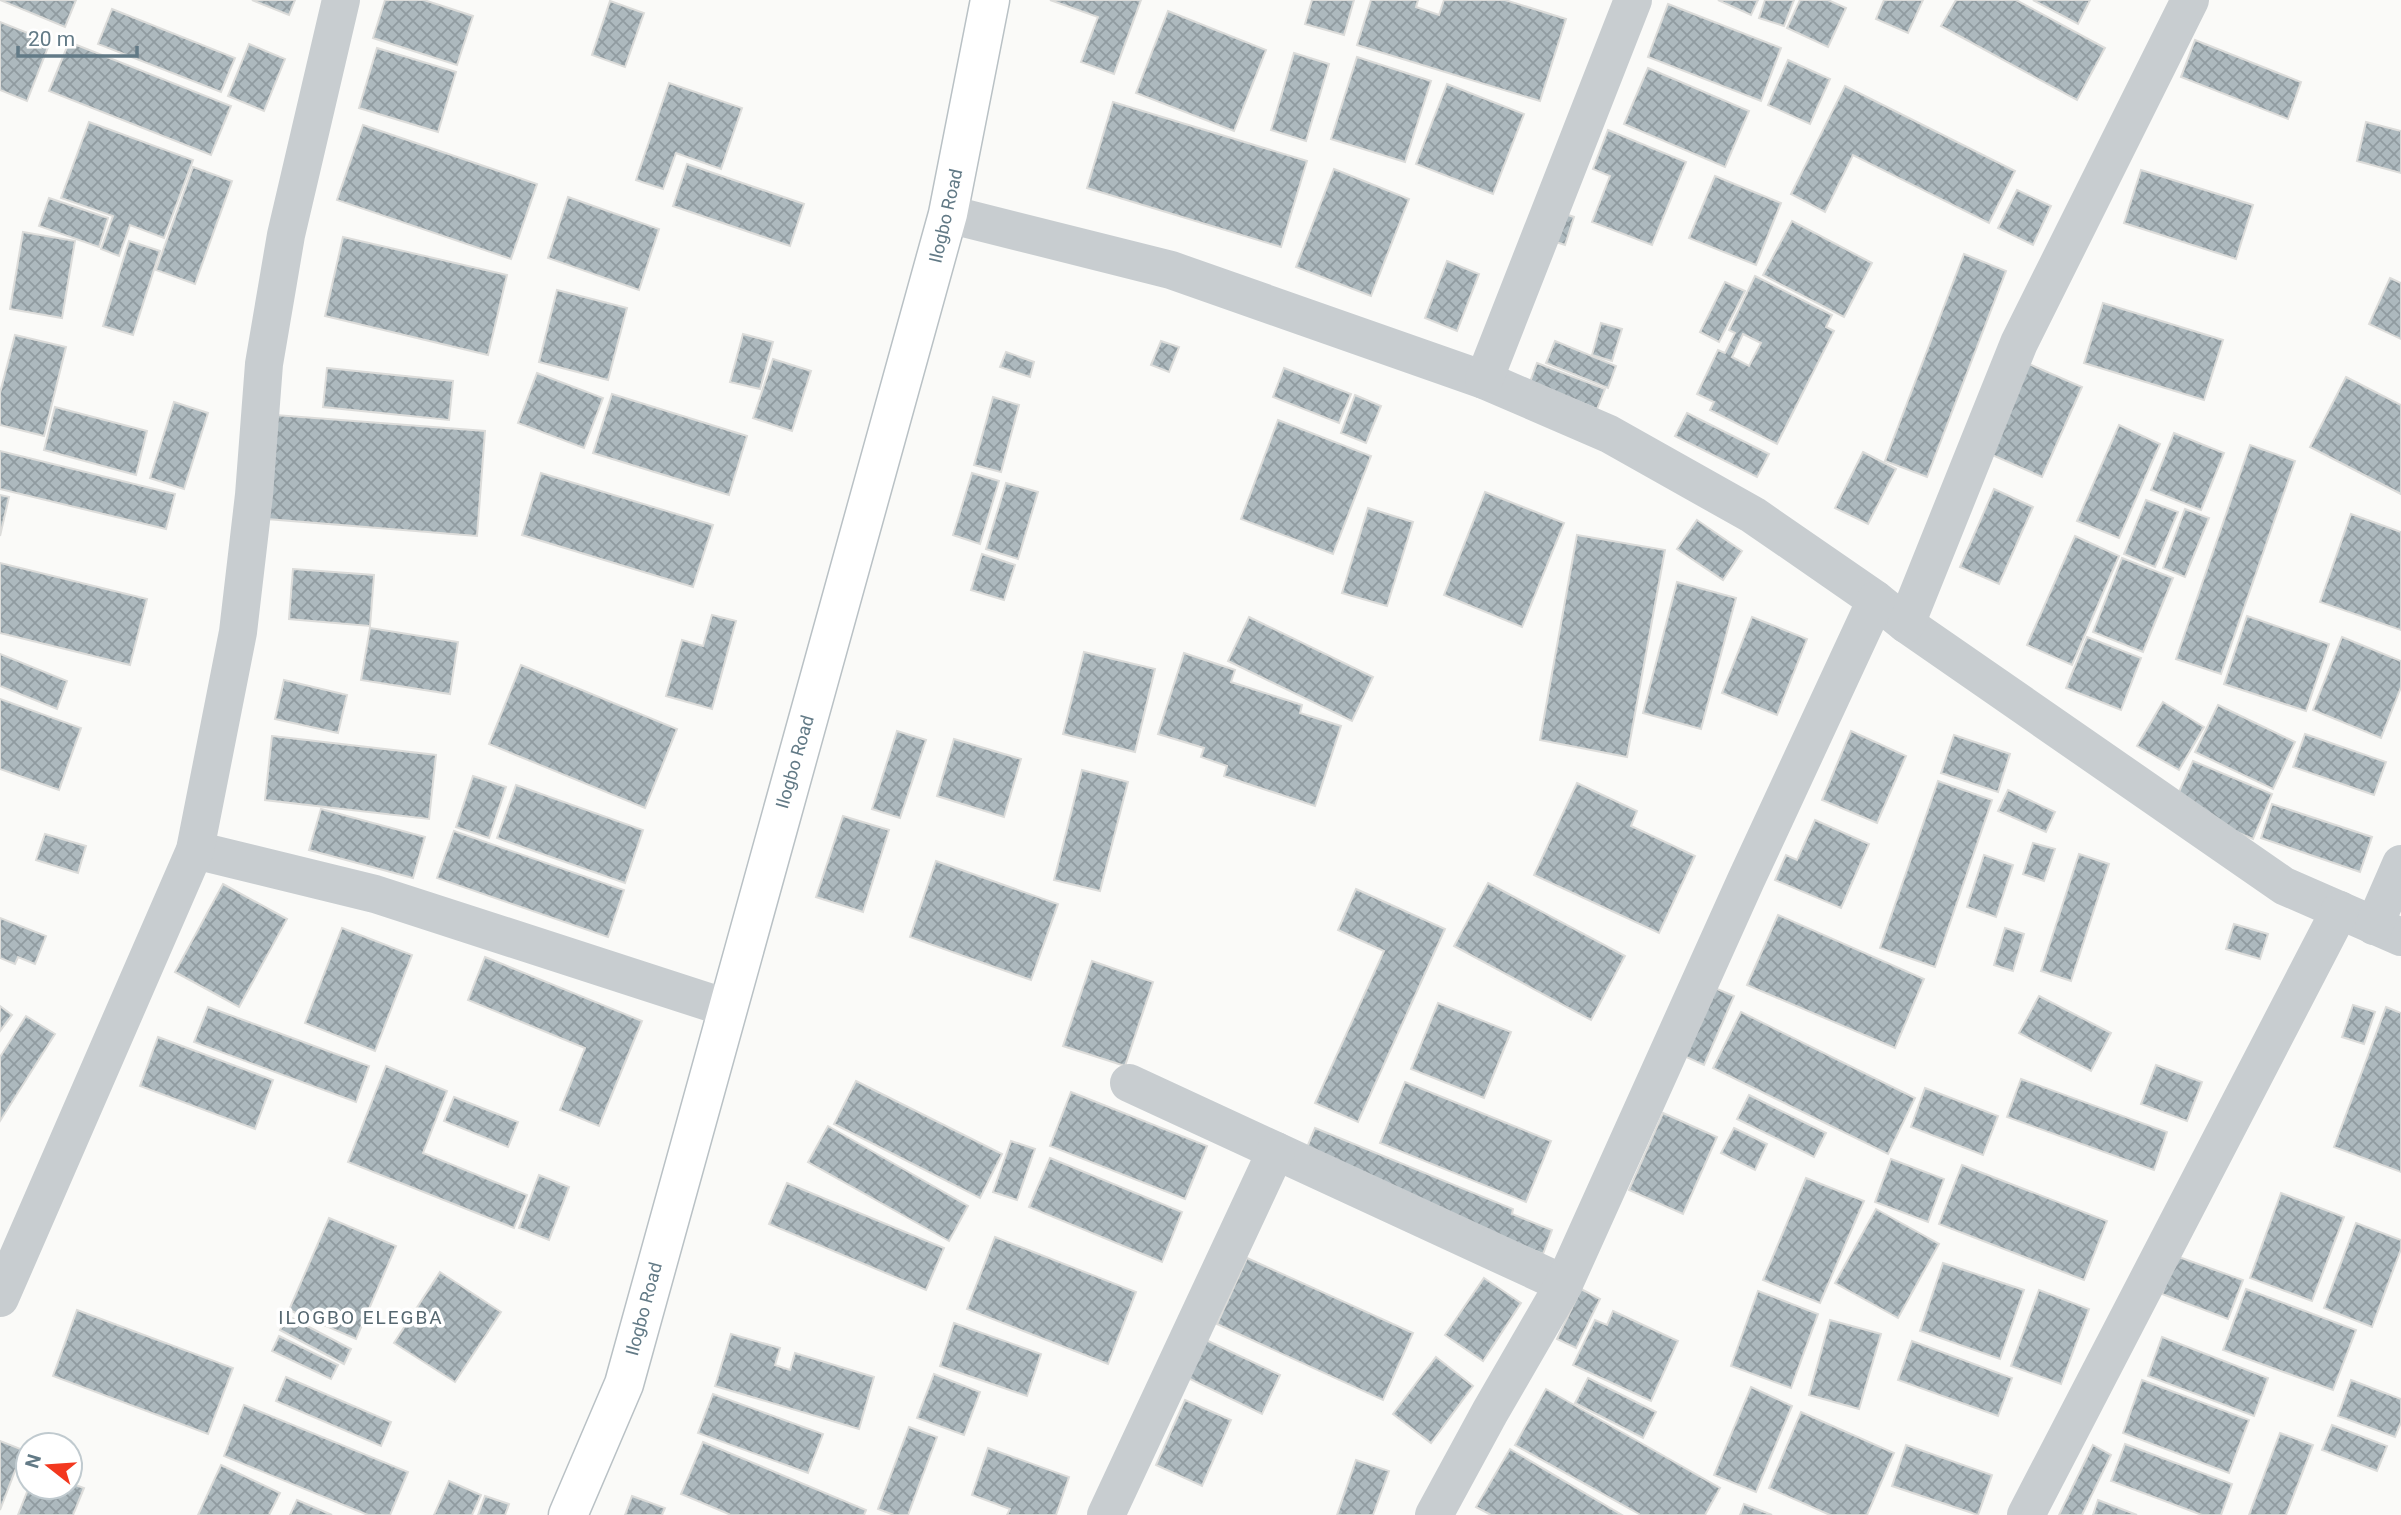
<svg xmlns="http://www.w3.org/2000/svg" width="2401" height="1515" font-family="Roboto,sans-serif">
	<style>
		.building { fill: url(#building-cross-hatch); stroke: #dcdcda; stroke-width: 2; fill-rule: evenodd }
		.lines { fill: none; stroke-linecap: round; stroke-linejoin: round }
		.secondary-casing { stroke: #b9c1c5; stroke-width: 41 }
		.minor { stroke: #c8cdd0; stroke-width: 38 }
		.secondary { stroke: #fff; stroke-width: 38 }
		.labels { text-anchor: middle; stroke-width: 7; stroke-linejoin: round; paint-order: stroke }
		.street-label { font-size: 18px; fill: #627a86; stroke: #fff }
		.neighbourhood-label { font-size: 19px; letter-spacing: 2px; fill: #556770; stroke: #fff }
	</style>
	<defs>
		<pattern id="building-cross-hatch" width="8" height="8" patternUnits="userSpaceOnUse" patternTransform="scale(1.75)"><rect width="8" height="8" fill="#adb9be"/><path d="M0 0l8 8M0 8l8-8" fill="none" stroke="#909ba0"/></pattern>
	</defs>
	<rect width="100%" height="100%" fill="#fafaf8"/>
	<!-- building -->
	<g class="building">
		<polygon points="0,0 76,0 65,27"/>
		<polygon points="252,0 295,0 289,15"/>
		<polygon points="385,0 424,0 473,16 457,65 373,38"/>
		<polygon points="1050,0 1141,0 1114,74 1081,62 1098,17"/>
		<polygon points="1312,0 1354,0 1344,35 1305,24"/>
		<polygon points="1371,0 1418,0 1416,7 1439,15 1444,0 1505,0 1566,19 1540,101 1357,45"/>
		<polygon points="1718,0 1758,0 1751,15"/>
		<polygon points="1765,0 1794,0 1784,26 1759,18"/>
		<polygon points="1800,0 1828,0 1846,8 1828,47 1787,28"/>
		<polygon points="1884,0 1923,0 1908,33 1876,19"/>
		<polygon points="1956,0 2016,0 2105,48 2077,100 1941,26"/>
		<polygon points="2033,0 2090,0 2078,24"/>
		<polygon points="610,1 644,13 625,67 592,55"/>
		<polygon points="1668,4 1781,48 1761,101 1648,57"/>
		<polygon points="112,9 235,58 221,92 98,44"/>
		<polygon points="1168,11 1266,50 1234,131 1136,93"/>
		<polygon points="0,22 50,42 27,101 0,90"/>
		<polygon points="2195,40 2301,82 2288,119 2181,77"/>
		<polygon points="69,42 231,106 211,155 49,91"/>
		<polygon points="249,44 285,59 264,111 228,96"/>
		<polygon points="377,48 456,72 438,132 359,108"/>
		<polygon points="1294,53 1329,64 1306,141 1271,130"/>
		<polygon points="1357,57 1431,81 1405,162 1331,139"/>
		<polygon points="1788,60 1830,79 1810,124 1768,105"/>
		<polygon points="1648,68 1749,111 1725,167 1624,124"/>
		<polygon points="669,83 742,108 721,169 676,153 663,189 636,180"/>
		<polygon points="1447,84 1524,114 1493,194 1416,164"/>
		<polygon points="1845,86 2015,171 1989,223 1853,155 1825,212 1791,194"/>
		<polygon points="1113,102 1307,161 1281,247 1087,188"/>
		<polygon points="89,122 193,160 164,238 130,225 119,256 101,249 113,216 61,198"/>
		<polygon points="2366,122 2401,131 2401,173 2357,161"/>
		<polygon points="363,125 537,184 511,259 337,200"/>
		<polygon points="1608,130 1686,162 1652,245 1592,222 1610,176 1593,169"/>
		<polygon points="687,164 804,204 790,246 673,206"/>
		<polygon points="193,167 232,181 195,284 156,270"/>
		<polygon points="1334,169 1409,199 1371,296 1296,267"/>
		<polygon points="2141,170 2253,205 2236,259 2124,223"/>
		<polygon points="1715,176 1781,203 1756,265 1689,238"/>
		<polygon points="2017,190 2051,206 2033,245 1998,228"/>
		<polygon points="568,197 659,229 639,290 548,258"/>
		<polygon points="49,198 108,218 99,247 39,226"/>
		<polygon points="1556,211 1574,217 1565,245 1547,239"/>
		<polygon points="1792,221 1872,263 1844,317 1763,275"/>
		<polygon points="23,232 75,241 62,318 10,309"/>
		<polygon points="343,237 507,275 488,355 325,316"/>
		<polygon points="129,241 160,251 133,335 103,326"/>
		<polygon points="1964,254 2006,271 1927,477 1885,461"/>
		<polygon points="1447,261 1479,274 1457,331 1425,318"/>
		<path d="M 1755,276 L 1832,315 L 1826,327 L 1834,331 L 1777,444 L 1710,410 L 1714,402 L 1697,394 L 1718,350 L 1725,353 L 1735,333 L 1729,330 ZM 1743,334 L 1761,343 L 1749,366 L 1732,357 Z"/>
		<polygon points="2390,278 2401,283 2401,339 2369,324"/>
		<polygon points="1725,282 1745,291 1719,342 1700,332"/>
		<polygon points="557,290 627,308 608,380 539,362"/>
		<polygon points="2103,303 2223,340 2204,400 2084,363"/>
		<polygon points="1601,323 1622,329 1612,361 1592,355"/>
		<polygon points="743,334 773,342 760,389 730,382"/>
		<polygon points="15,335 66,347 44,436 0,425 0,393"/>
		<polygon points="1161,341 1179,347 1169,372 1151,365"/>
		<polygon points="1555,341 1616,366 1608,388 1546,363"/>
		<polygon points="1006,352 1034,362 1030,377 1000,367"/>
		<polygon points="773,359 811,371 792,431 753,418"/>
		<polygon points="1537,363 1605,389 1597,409 1530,382"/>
		<polygon points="2029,364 2082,387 2042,477 1990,454"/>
		<polygon points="327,368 453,381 449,420 323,407"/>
		<polygon points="1284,368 1351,394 1339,423 1273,397"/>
		<polygon points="537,373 603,398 584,448 518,423"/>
		<polygon points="2346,377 2401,405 2401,494 2310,447"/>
		<polygon points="612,394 747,436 729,495 593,453"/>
		<polygon points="1355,395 1381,406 1366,443 1341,433"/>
		<polygon points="993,397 1019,405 1001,472 974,465"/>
		<polygon points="174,402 208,413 184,489 150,478"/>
		<polygon points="55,407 147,431 136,475 44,450"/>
		<polygon points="1687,413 1769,454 1757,477 1675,436"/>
		<polygon points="275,415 485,431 477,536 267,519"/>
		<polygon points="1278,420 1371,456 1333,554 1241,519"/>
		<polygon points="2119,425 2160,444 2119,538 2077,521"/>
		<polygon points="2174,433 2224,453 2201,510 2151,490"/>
		<polygon points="2250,445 2295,461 2221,674 2176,659"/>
		<polygon points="0,451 175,494 166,529 0,489"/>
		<polygon points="1863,452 1896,469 1868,524 1835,508"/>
		<polygon points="541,473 713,525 693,587 522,535"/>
		<polygon points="972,473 999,481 980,544 953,535"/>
		<polygon points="1006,483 1038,492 1018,559 986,549"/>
		<polygon points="1994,489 2033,507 1999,584 1960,567"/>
		<polygon points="1485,492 1564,523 1522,627 1444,595"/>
		<polygon points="0,495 9,497 0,536"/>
		<polygon points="2146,500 2178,512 2155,567 2124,554"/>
		<polygon points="1368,508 1413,522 1387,606 1342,593"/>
		<polygon points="2185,509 2209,518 2185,577 2163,568"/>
		<polygon points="2351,514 2401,532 2401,630 2320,602"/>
		<polygon points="1697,520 1742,551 1723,580 1677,549"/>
		<polygon points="1577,535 1665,550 1627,757 1540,740"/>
		<polygon points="2075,536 2119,556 2072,665 2027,645"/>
		<polygon points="982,554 1015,565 1004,600 971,590"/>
		<polygon points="2122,558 2173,578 2143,652 2093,632"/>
		<polygon points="0,563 147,599 130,665 0,633"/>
		<polygon points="293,569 374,575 370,626 289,619"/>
		<polygon points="1677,582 1736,598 1701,729 1643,713"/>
		<polygon points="712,615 736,621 712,709 666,696 682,640 703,646"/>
		<polygon points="2247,616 2329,644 2306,711 2224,684"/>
		<polygon points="1249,617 1373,677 1352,721 1228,661"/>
		<polygon points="1752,617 1807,639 1777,715 1722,693"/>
		<polygon points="370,628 458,642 450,694 361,680"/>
		<polygon points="2087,637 2141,658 2121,710 2066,688"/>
		<polygon points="2342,637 2401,661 2401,687 2381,738 2313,710"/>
		<polygon points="1084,652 1155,669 1135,752 1063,734"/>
		<polygon points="1184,653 1235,670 1231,682 1302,705 1300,713 1341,726 1315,806 1224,776 1227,766 1201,757 1204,748 1158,734"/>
		<polygon points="0,654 67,681 57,709 0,686"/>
		<polygon points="521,665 677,729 645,808 489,744"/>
		<polygon points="284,680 347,695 338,733 275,719"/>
		<polygon points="0,699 81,728 59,790 0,769"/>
		<polygon points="2163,702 2204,727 2179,770 2137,746"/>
		<polygon points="2218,705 2295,742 2273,789 2195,752"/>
		<polygon points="897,731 926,740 900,818 872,809"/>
		<polygon points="1851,731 1906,756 1877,823 1822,800"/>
		<polygon points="2305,734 2386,762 2374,795 2293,767"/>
		<polygon points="1954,735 2010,754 1998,792 1941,773"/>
		<polygon points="272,736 436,755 429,819 265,800"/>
		<polygon points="954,739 1021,759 1004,817 937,796"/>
		<polygon points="2193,761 2272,794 2253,839 2173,805"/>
		<polygon points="1082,770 1128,782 1100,891 1054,880"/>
		<polygon points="473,776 506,787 489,838 456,827"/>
		<polygon points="1938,781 1992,800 1935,967 1880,948"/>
		<polygon points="1577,783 1637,811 1631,826 1695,856 1659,933 1534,875"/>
		<polygon points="516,785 643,830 625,883 497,838"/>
		<polygon points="2008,790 2055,812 2046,832 1998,811"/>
		<polygon points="2272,804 2372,837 2360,872 2261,838"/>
		<polygon points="321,809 425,837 413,878 309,850"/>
		<polygon points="843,816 889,830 863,912 816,897"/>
		<polygon points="1815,820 1869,844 1841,908 1775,880 1786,855 1797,860"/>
		<polygon points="454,831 624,890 608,937 437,878"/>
		<polygon points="45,834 86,846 78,873 36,860"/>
		<polygon points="2033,843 2055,849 2044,881 2023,874"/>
		<polygon points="2079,854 2109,864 2071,981 2041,971"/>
		<polygon points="1984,855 2013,865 1996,917 1967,907"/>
		<polygon points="936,861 1058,904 1031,980 910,937"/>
		<polygon points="1488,883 1625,956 1591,1020 1454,946"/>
		<polygon points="223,884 287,919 239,1007 175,972"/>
		<polygon points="1356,889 1445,929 1358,1122 1315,1103 1384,951 1338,930"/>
		<polygon points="1778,915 1924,979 1895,1048 1747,985"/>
		<polygon points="0,918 46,936 35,964 18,957 15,964 0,958"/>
		<polygon points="2234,924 2268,934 2260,959 2226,949"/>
		<polygon points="342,928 412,955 375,1051 305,1023"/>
		<polygon points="2005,928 2024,934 2013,971 1994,965"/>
		<polygon points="485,957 642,1021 599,1126 560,1110 585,1048 468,1000"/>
		<polygon points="1092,961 1153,982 1125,1066 1063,1046"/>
		<polygon points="1705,984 1734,996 1704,1065 1684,1056"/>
		<polygon points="2039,996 2111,1033 2091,1071 2019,1033"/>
		<polygon points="1438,1003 1511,1032 1484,1098 1411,1069"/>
		<polygon points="2353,1005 2375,1012 2364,1044 2342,1037"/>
		<polygon points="0,1006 12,1015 0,1031"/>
		<polygon points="208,1007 369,1066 356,1102 194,1042"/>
		<polygon points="2386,1007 2401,1013 2401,1172 2334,1147"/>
		<polygon points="1741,1012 1915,1098 1888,1154 1713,1068"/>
		<polygon points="26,1016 55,1034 0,1121 0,1057"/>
		<polygon points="158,1037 273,1080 255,1129 140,1086"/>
		<polygon points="2156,1065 2202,1082 2187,1121 2141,1104"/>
		<polygon points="386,1066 447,1091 423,1153 527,1195 514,1228 348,1162"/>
		<polygon points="2021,1079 2167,1132 2154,1170 2007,1117"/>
		<polygon points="856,1081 1002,1154 980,1198 834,1124"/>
		<polygon points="1405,1082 1551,1141 1526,1202 1380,1143"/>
		<polygon points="1925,1088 1998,1116 1983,1155 1911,1127"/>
		<polygon points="1071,1092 1207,1146 1185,1199 1050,1146"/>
		<polygon points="1749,1095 1826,1133 1814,1157 1737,1119"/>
		<polygon points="454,1097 518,1122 508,1147 444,1121"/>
		<polygon points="1663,1113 1717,1137 1683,1214 1629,1190"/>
		<polygon points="828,1126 968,1206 949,1241 808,1162"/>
		<polygon points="1315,1128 1513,1209 1512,1214 1552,1230 1543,1254 1303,1157"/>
		<polygon points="1734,1128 1767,1144 1755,1170 1721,1153"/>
		<polygon points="1011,1141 1035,1149 1017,1200 993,1192"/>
		<polygon points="1050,1158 1182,1212 1162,1262 1029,1207"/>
		<polygon points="1891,1159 1944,1179 1928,1222 1875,1202"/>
		<polygon points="1962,1165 2107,1221 2084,1280 1939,1224"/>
		<polygon points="539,1175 569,1187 549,1240 519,1228"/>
		<polygon points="1806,1178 1864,1201 1820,1303 1763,1280"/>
		<polygon points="787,1183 944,1248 926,1290 769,1224"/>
		<polygon points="2281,1193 2344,1217 2312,1301 2250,1278"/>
		<polygon points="1876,1209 1939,1244 1898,1318 1835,1283"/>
		<polygon points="329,1218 396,1246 356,1339 289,1310"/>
		<polygon points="2356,1223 2401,1240 2401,1249 2372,1327 2324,1308"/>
		<polygon points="995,1237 1136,1292 1108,1364 967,1309"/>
		<polygon points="2176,1256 2243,1280 2228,1319 2162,1294"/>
		<polygon points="1247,1258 1413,1333 1383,1400 1217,1324"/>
		<polygon points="1943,1263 2024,1290 2000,1359 1920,1331"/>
		<polygon points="440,1272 501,1312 455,1382 394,1343"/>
		<polygon points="1484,1278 1521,1303 1483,1361 1445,1335"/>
		<polygon points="1581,1289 1600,1299 1576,1348 1557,1339"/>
		<polygon points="2246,1289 2356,1330 2333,1390 2223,1350"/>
		<polygon points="2039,1290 2089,1309 2061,1384 2011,1366"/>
		<polygon points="1758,1291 1818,1314 1791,1388 1731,1366"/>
		<polygon points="77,1310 233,1368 208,1434 53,1376"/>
		<polygon points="1613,1311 1678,1341 1651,1401 1573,1365 1595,1320 1607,1325"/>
		<polygon points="288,1316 351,1349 344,1364 280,1330"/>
		<polygon points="1830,1320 1881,1334 1859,1409 1809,1395"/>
		<polygon points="954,1323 1041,1354 1027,1396 940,1366"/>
		<polygon points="731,1334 780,1348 775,1365 790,1370 795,1353 874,1377 859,1429 715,1386"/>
		<polygon points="279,1336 338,1365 331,1379 272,1351"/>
		<polygon points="2162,1337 2268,1378 2254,1416 2148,1376"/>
		<polygon points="1206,1340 1280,1375 1262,1414 1188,1378"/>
		<polygon points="1912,1341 2012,1378 1998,1416 1898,1380"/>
		<polygon points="1436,1357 1473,1386 1431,1443 1393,1414"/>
		<polygon points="934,1374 980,1392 964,1435 917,1418"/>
		<polygon points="286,1377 391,1422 381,1446 276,1401"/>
		<polygon points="1588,1378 1656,1412 1643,1438 1575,1403"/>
		<polygon points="2142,1380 2249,1420 2229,1473 2123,1433"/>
		<polygon points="2351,1380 2401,1399 2401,1422 2395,1437 2338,1416"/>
		<polygon points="1751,1387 1792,1406 1756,1492 1714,1475"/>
		<polygon points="1546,1389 1720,1488 1705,1515 1641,1515 1515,1445"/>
		<polygon points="713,1394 823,1434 808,1473 698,1433"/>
		<polygon points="1185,1400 1231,1420 1202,1486 1156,1465"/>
		<polygon points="244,1405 408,1472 390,1515 368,1515 224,1456"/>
		<polygon points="1801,1412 1894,1453 1867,1515 1830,1515 1769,1488"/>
		<polygon points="2332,1425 2387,1446 2377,1471 2322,1450"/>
		<polygon points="909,1427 937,1437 908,1515 894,1515 878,1509"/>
		<polygon points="2280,1433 2313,1445 2286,1515 2249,1515"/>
		<polygon points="0,1441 23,1450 0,1510"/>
		<polygon points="703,1442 866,1510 864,1515 731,1515 681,1494"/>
		<polygon points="2125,1444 2232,1484 2221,1515 2202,1515 2111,1481"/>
		<polygon points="1906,1445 1992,1475 1978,1515 1892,1486"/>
		<polygon points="2093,1445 2111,1455 2082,1515 2059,1515"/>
		<polygon points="988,1448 1069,1477 1056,1515 1007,1515 1010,1509 972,1495"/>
		<polygon points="1510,1449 1622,1515 1491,1515 1476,1507"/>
		<polygon points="1356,1460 1389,1471 1373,1515 1337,1515"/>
		<polygon points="221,1465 280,1493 269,1515 198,1515"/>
		<polygon points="449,1481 481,1495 472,1515 434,1515"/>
		<polygon points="70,1483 84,1488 73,1515 18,1515 29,1487 70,1487"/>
		<polygon points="485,1496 509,1504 505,1515 478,1515"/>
		<polygon points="632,1496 665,1508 662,1515 625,1515"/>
		<polygon points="297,1500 332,1515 290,1515"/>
		<polygon points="2098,1500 2137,1515 2093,1515"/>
		<polygon points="1744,1504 1772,1515 1740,1515"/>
	</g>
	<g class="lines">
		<!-- secondary casing -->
		<g class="secondary-casing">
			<polyline id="secondary" points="568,1515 624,1384 948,214 990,0"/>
		</g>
		<!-- minor -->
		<g class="minor">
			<polyline points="948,214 1171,270 1484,380 1609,434 1753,515 1876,600 1906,624 2284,886 2401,937"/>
			<polyline points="1484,380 1633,0"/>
			<polyline points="1906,624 2019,343 2190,0"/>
			<polyline points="195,850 375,894 727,1008"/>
			<polyline points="2374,926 2401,864"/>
			<polyline points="1129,1083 1564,1284"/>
			<polyline points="0,1298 195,850 238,632 254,495 264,364 286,235 341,0"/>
			<polyline points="1106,1515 1276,1151"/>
			<polyline points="1434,1515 1490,1412 1564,1284 1746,880 1876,600"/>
			<polyline points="2026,1515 2340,910"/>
		</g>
		<!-- secondary -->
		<use href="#secondary" class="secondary"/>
	</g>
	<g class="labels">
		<!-- street labels -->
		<g class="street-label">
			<text transform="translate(946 216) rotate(-77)" y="6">Ilogbo Road</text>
			<text transform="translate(795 762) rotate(-74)" y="6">Ilogbo Road</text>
			<text transform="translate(644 1309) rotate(-75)" y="6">Ilogbo Road</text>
		</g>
		<!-- neighbourhood labels -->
		<g class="neighbourhood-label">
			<text x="361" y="1324">ILOGBO ELEGBA</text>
		</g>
	</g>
	<!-- north arrow -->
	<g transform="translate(49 1466) rotate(287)"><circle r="33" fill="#ffffff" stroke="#c0cacf" stroke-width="2"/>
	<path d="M0-5L12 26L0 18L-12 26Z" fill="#f3381f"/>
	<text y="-10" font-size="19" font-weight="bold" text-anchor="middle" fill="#627a86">N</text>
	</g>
	<!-- scale -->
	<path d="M18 46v10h119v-10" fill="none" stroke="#627a86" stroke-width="3.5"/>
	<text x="28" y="46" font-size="21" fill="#627a86" stroke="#ffffff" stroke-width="5" paint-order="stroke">20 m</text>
</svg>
